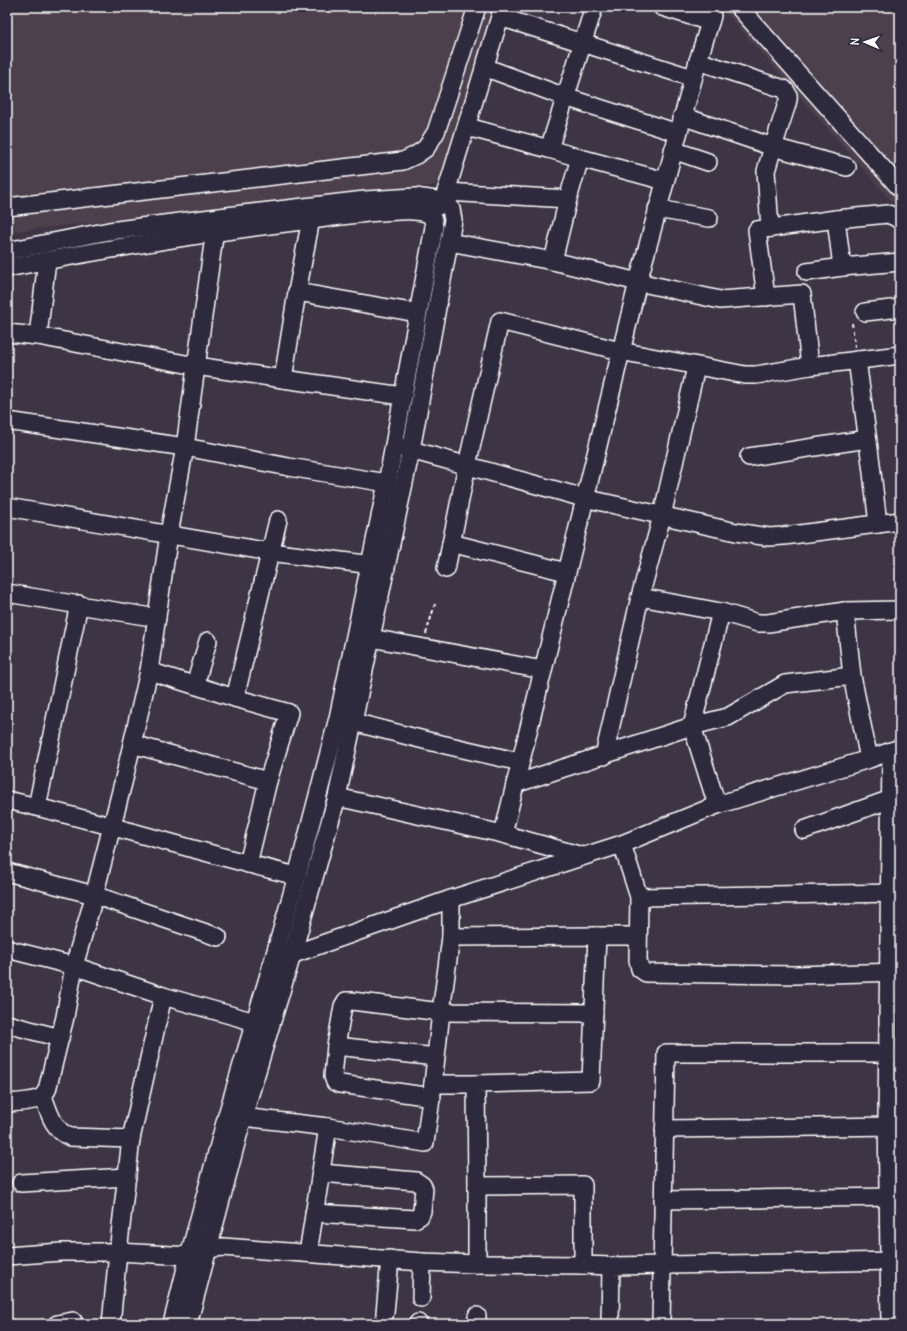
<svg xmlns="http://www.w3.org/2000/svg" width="907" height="1331" font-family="Delius,sans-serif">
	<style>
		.built { fill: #4e404e }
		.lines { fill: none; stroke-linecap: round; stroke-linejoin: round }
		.minor-casing { stroke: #fff; stroke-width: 20 }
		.path { stroke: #fff; stroke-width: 2; stroke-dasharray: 4 3; stroke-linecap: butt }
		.minor { stroke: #2f2a3d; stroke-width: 17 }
	</style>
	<rect width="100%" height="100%" fill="#3d3445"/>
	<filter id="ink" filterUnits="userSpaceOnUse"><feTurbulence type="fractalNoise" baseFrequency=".025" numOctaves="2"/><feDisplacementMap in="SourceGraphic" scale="8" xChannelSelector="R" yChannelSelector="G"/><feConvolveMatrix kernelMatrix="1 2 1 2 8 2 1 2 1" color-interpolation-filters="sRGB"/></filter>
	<g filter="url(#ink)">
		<!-- built -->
		<g class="built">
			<polygon points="7,7 494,7 437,185 7,232"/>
			<polygon points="721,7 900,7 900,211"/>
		</g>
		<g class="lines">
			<!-- minor casing -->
			<g class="minor-casing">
				<g id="minor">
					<polyline points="662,7 710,22"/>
					<polyline points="739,7 900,188"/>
					<polyline points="500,17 693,78"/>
					<polyline points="698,61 712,16"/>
					<polyline points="484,67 565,97 678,133"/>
					<polyline points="682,116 773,147 766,171 770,228"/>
					<polyline points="466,128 475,129 549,149"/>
					<polyline points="673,150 708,162"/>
					<polyline points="580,158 665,181"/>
					<polyline points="446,192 503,7"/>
					<polyline points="439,206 443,201 446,192 568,199 580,158 549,149 594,7"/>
					<polyline points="7,207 403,161 416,155 426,148 436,132 477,7"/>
					<polyline points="657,209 709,218"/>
					<polyline points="836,219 842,267 900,262"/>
					<path d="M 449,242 L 553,261 L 638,282 L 698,61 L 784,89 C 789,94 789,97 787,104 L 773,147 L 847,167"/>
					<polyline points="7,251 109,231 243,214 365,200 415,197 443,201 448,203 451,209 453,220 411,450 337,797 292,955 243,1117 188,1324"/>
					<polyline points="553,261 568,199"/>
					<path d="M 7,268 C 111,248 214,231 319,219 C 340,216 361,213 382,212 C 399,211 414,209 430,214 L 433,220 L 434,227 L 387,483 L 338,718 L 297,876 L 273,961 L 227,1115 L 189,1256 L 172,1324"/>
					<polyline points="807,272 842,267"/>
					<polyline points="297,292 417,313"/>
					<polyline points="766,297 757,230 836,219 888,214 897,218 900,221"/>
					<polyline points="865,312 900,308"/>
					<polyline points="7,333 38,336 196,366 283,379 297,292 311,219"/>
					<polyline points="38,336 47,260"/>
					<polyline points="857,360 871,464 878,524"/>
					<polyline points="696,367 662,516 640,597 721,612 758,623 768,623 845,611 852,676 869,759"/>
					<polyline points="283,379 403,396"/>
					<polyline points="7,421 185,447 289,467 387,483"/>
					<polyline points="400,447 584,498 736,532 769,537 784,536 900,521"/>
					<polyline points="749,457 867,439"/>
					<polyline points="7,507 270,552 380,566"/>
					<polyline points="451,543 566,572"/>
					<polyline points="446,569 467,465 500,321 620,351 745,375 756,375 810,366 900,355"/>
					<polyline points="7,593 157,618"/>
					<polyline points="845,611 900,610"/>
					<polyline points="371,638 543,670"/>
					<polyline points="149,671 235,698 289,713 268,781 248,864"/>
					<polyline points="195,685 208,641"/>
					<polyline points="235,698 278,520"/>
					<polyline points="353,722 428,741 520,762"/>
					<polyline points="132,744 268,781"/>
					<polyline points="604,756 640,597"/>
					<polyline points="515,784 692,726 728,717 785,684 852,676"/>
					<polyline points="337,797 503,834"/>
					<path d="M 7,800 C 105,822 200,853 297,876"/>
					<polyline points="717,805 692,726 721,612"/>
					<polyline points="37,807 79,604"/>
					<polyline points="804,830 891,799"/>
					<polyline points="622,844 639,897 638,960 640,969 646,973 795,975 900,972"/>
					<polyline points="582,856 503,834 638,282 720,300 802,294 810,366"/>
					<polyline points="7,872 94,895 218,937"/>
					<polyline points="639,897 900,893"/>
					<polyline points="451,899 451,937 597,936 591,1081 476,1084 477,1186 583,1185 583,1265 611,1266"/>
					<polyline points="597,936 638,936"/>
					<polyline points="451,937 441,1012 594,1013"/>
					<polyline points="7,949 74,966 163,996 255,1022"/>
					<polyline points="285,957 451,899 622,844 717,805 869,759 900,748"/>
					<polyline points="7,1024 60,1038"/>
					<polyline points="336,1046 343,1006 346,1001 352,1001 441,1012 433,1084 476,1084"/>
					<path d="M 43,1096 C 49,1112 53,1130 70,1137 L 131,1139"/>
					<polyline points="432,1097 340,1084 335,1082 333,1076 336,1046 436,1057"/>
					<path d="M 7,1103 C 16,1102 36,1102 43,1096 C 45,1094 45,1092 47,1090 L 65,1017 L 74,966 L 92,904 L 123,783 L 149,671 L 169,534 L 185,447 L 216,222"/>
					<polyline points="243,1117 328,1127 425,1143 433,1084"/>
					<polyline points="664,1129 900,1126"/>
					<polyline points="21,1183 127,1177"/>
					<polyline points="663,1200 900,1197"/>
					<polyline points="314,1213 415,1219 420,1216 422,1211 424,1189 422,1185 416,1181 321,1173"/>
					<polyline points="308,1253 328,1127"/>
					<polyline points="7,1256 61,1252 118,1252 189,1256 207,1249 223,1247 422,1262 477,1264 477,1186"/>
					<polyline points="477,1264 583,1265"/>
					<polyline points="421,1298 422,1262"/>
					<polyline points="385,1313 390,1259"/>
					<polyline points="418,1323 418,1324"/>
					<polyline points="57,1324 73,1321"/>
					<polyline points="111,1324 118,1252 131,1139 163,996"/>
					<polyline points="477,1324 477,1316"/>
					<polyline points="610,1324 611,1266 900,1261"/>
					<polyline points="661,1324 666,1053 900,1053"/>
					<polyline points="890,1324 887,1116 891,751"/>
				</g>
			</g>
			<!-- path -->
			<g class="path">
				<polyline points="852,323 855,347"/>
				<polyline points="426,634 435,604"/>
			</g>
			<!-- minor -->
			<use href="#minor" class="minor"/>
		</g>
	</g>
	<!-- margin -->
	<rect width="907" height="1331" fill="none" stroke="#2f2a3d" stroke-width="24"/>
	<rect x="12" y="12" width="883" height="1307" fill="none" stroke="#fff" stroke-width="1.5" filter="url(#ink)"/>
	<!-- north arrow -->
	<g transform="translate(865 42) rotate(272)" stroke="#2f2a3d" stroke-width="3" paint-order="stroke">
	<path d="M0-3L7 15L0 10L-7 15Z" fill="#ffffff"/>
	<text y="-6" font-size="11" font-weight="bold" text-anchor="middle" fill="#ffffff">N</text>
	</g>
</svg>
